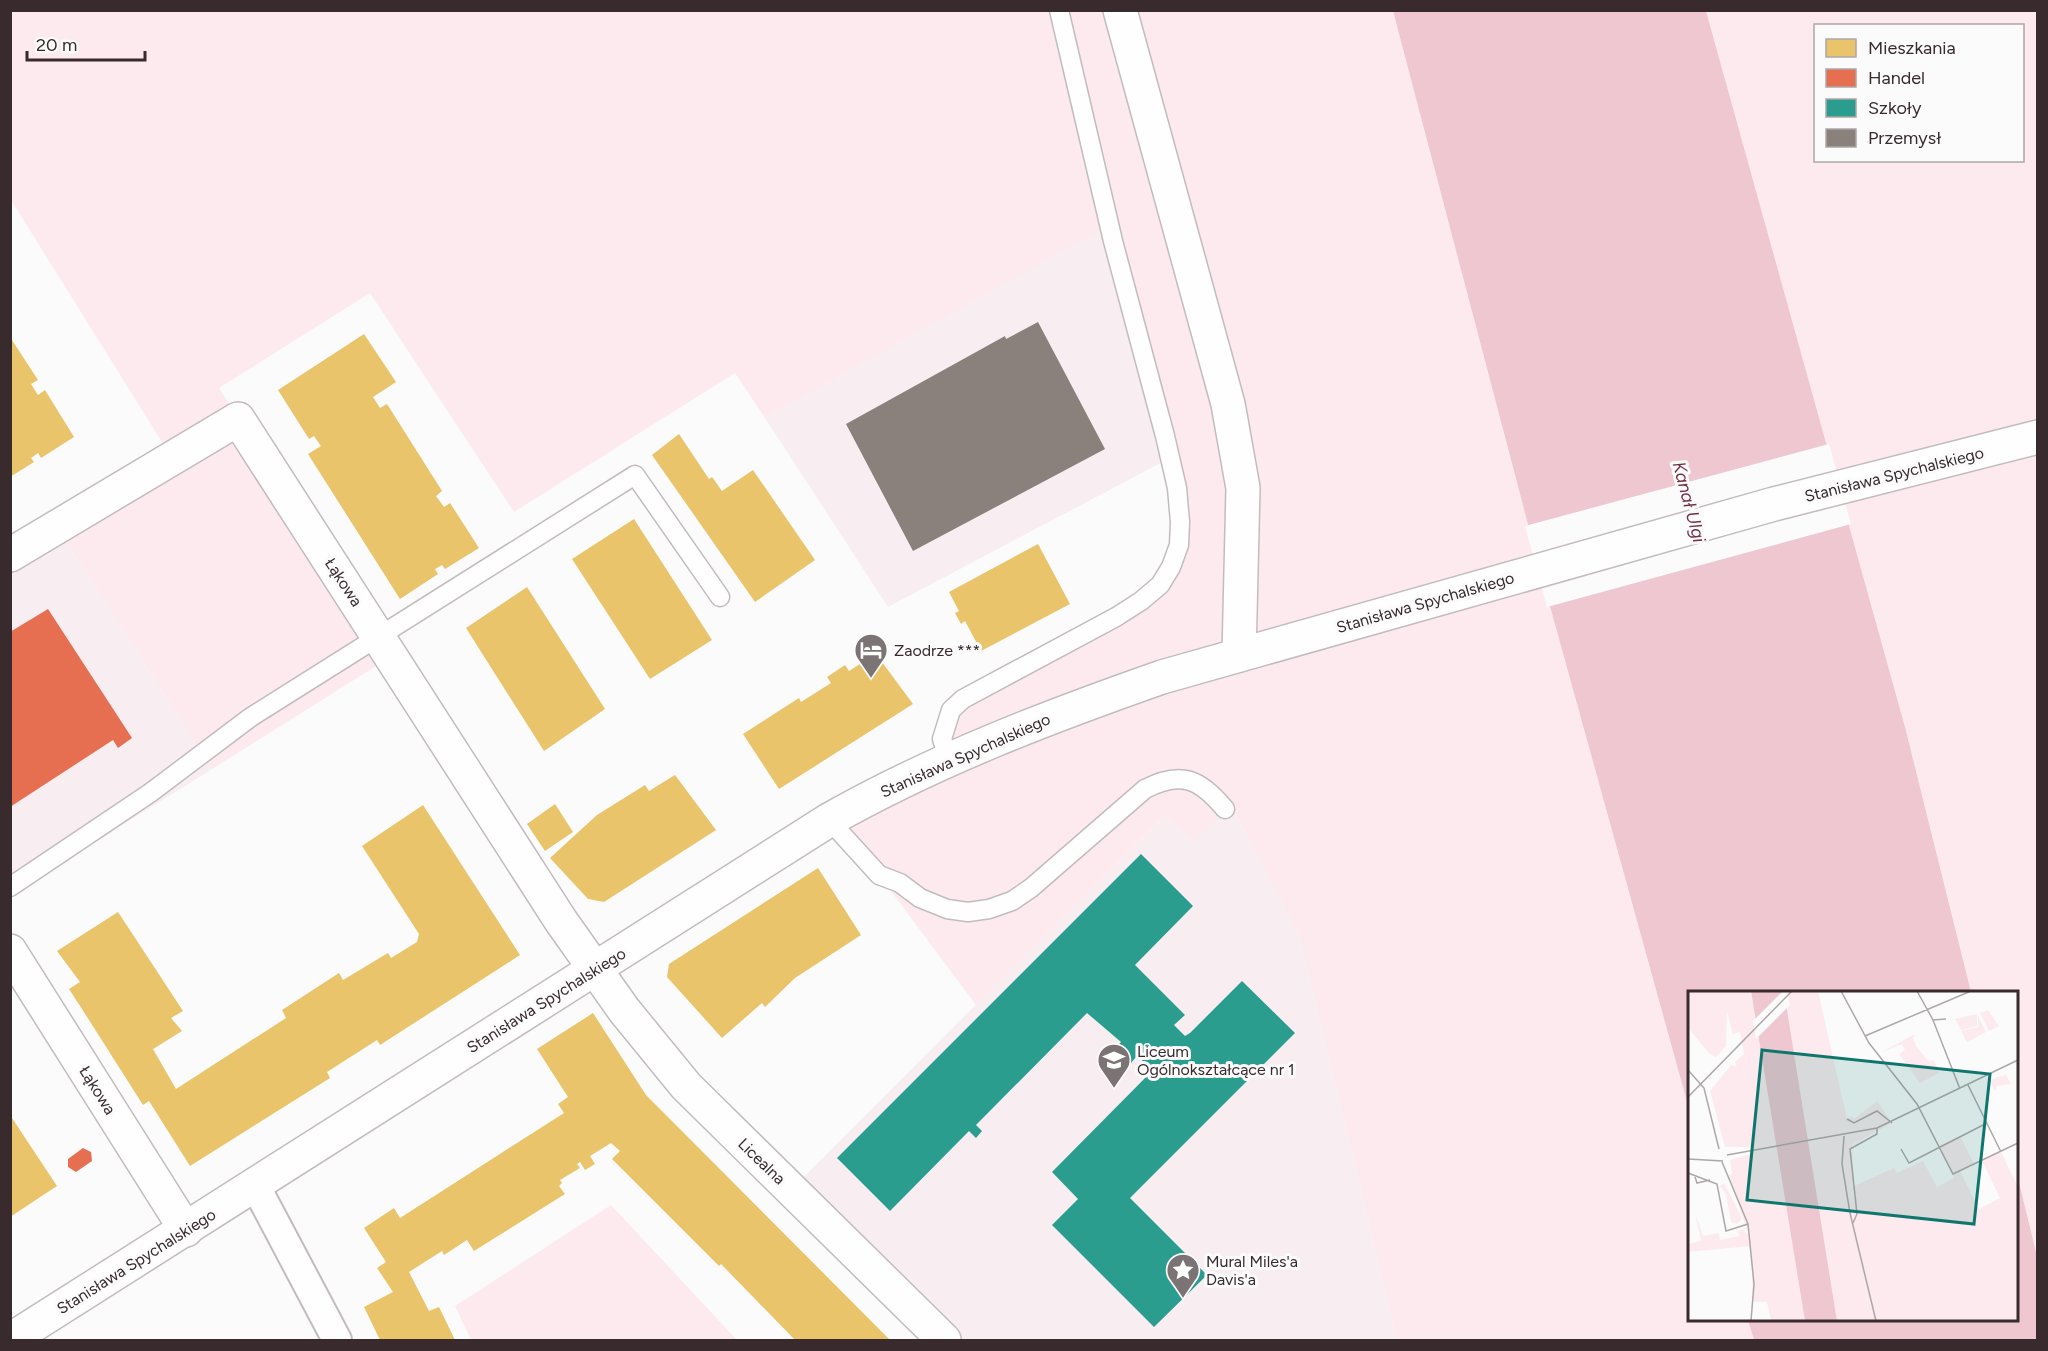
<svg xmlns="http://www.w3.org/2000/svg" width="2048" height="1351" font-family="Figtree,sans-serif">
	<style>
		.built { fill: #f8edf0 }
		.green { fill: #fceaee; fill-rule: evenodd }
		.water { fill: #eec7d1 }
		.pier { fill: #fbfbfb }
		.homes { fill: #e9c46a }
		.shops { fill: #e76f51 }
		.schools { fill: #2a9d8f }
		.industry { fill: #8a817c }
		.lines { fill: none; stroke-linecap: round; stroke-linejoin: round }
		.service-casing { stroke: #c3bcbe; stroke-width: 21 }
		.pedestrian-casing { stroke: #c3bcbe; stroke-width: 32 }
		.minor-casing { stroke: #c3bcbe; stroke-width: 36 }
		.tertiary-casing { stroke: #c3bcbe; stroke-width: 36 }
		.service { stroke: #fefefe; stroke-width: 18 }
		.pedestrian { stroke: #fefefe; stroke-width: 28 }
		.minor { stroke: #fefefe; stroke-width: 33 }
		.tertiary { stroke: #fefefe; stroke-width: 33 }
		.labels { text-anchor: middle; stroke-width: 6; stroke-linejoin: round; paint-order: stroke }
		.street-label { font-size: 16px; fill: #382a2d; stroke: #fbfbfb }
		.poi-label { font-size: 16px; fill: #382a2d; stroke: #fbfbfb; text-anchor: start }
		.water-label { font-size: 18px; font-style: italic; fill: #743046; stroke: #fbfbfb }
		.inset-road { fill: none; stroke: #ada7a9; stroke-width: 1.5 }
		.view { fill: #0f766e; fill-opacity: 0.15; stroke: #0f766e; stroke-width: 3 }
		.inset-edge { fill: none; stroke: #382a2d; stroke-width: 3 }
	</style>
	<rect width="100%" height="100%" fill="#fbfbfb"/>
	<!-- built -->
	<g class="built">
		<polygon points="1109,224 1170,458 888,607 765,418"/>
		<polygon points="57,528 212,769 11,895 11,555"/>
		<polygon points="1231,805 1300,939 1397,1340 944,1340 792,1189 1165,815 1225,809"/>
	</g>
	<!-- green -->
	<g class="green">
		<polygon points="11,11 1393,11 1540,570 1689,1109 1690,1320 1748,1320 1754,1340 1397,1340 1300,939 1231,805 1194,842 1165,815 976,1005 879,875 829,820 949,759 951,710 1160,585 1180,522 1109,225 765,418 735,373 514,512 370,293 219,388 392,656 212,769 57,528 172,458 11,200"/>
		<path d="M 1706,11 L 2037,11 L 2037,1256 L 2017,1174 L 2016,992 L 1971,992 L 1905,727 ZM 1816,26 L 2022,26 L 2022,160 L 1816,160 Z"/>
		<polygon points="611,1205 737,1340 471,1340 455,1306"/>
	</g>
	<!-- water -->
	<g class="water">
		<polygon points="1393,11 1706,11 1905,727 1971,992 1690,992 1689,1109 1540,570"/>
		<polygon points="2017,1174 2037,1256 2037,1340 1754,1340 1748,1320 2016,1320"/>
	</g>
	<!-- pier -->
	<polygon class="pier" points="1829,444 1851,524 1547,607 1525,526"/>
	<!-- homes -->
	<g class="homes">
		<polygon points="364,334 396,382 373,397 380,408 387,404 442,491 436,496 444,507 450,503 479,548 445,569 442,565 435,569 438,574 400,599 308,454 321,446 314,436 309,439 278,390"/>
		<polygon points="10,337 38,380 31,384 38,395 45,390 74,437 41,458 38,453 31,458 34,462 10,477"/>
		<polygon points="679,434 709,479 712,477 722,491 753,470 815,560 755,602 652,455"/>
		<polygon points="634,519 712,640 650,679 572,559"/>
		<polygon points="1038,544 1070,604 981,651 965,621 961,624 955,613 959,611 949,592"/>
		<polygon points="527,587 605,709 544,751 466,628"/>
		<polygon points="876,654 913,704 779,789 743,734 799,698 801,702 831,683 827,677 845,665 849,671"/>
		<polygon points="675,775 716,830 604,902 588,899 550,858 597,815 645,785 649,791"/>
		<polygon points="555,804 573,832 545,851 527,824"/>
		<polygon points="423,805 520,955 380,1045 377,1040 327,1072 330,1078 190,1166 149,1101 143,1105 82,1009 69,989 80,982 57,951 118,912 183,1011 171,1018 182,1031 153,1049 176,1089 286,1018 282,1010 339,973 343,980 388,953 391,958 417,942 419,934 362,846"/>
		<polygon points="818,868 861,935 795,978 765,1007 762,1003 722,1038 667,977 669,964"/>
		<polygon points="593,1013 646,1095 890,1340 795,1340 721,1264 719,1266 612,1159 620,1151 611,1143 590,1156 595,1164 585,1170 580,1162 577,1164 580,1168 560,1180 562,1183 559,1186 565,1194 474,1251 467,1240 444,1255 442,1251 409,1272 429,1311 439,1307 455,1340 380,1340 364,1307 393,1292 377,1268 386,1262 364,1228 394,1208 400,1218 564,1113 558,1104 568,1097 537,1049"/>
		<polygon points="10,1115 57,1186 10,1217"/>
	</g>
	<!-- shops -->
	<g class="shops">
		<polygon points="48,609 132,738 118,748 113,740 10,807 10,632"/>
		<polygon points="83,1148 91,1152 92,1161 76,1172 68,1167 68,1159"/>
	</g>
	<!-- schools -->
	<polygon class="schools" points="1141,854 1193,906 1135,965 1185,1015 1174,1025 1185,1036 1190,1033 1242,981 1295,1033 1130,1198 1207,1275 1154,1327 1052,1225 1078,1199 1052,1172 1153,1070 1137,1056 1125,1070 1109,1056 1121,1042 1087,1013 976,1125 982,1131 976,1138 969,1131 890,1211 837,1158"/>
	<!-- industry -->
	<polygon class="industry" points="1038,322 1105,449 913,551 846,424 1005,336 1006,339"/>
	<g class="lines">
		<!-- service casing -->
		<g class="service-casing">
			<g id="service">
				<polyline points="949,759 942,739 951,710 963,699 1116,617 1141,601 1160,585 1171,567 1179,545 1180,522 1177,488 1165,436 1113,241 1059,10"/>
				<path d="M 829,820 L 879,875 L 900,883 L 920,898 L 947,909 L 968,912 L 989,909 L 1012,901 L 1031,888 L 1145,789 C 1181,770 1200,779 1225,809"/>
				<polyline points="10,887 150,793 251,717 635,475 720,597"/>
			</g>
		</g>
		<!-- pedestrian casing -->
		<g class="pedestrian-casing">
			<polyline id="pedestrian" points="255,1185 337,1340"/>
		</g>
		<!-- minor casing -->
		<g class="minor-casing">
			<g id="minor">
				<polyline points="1120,10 1228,404 1243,488 1239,655"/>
				<polyline points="10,555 238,419 561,921 624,1010 686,1086 944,1340"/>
				<polyline points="10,951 186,1230"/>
			</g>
		</g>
		<!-- tertiary casing -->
		<g class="tertiary-casing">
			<path id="tertiary" d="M 10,1340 L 829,820 C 935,760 1048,717 1162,677 L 1774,504 L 2038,437"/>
		</g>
		<!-- service -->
		<use href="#service" class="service"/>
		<!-- pedestrian -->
		<use href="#pedestrian" class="pedestrian"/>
		<!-- minor -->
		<use href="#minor" class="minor"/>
		<!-- tertiary -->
		<use href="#tertiary" class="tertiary"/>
	</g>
	<!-- icons -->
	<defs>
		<g id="hotel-pin" transform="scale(1.725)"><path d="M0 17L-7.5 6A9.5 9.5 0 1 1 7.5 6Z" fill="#7c7375" stroke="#fbfbfb"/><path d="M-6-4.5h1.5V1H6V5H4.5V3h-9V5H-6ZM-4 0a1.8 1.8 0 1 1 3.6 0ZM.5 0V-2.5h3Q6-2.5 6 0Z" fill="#fff"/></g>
		<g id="school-pin" transform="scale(1.725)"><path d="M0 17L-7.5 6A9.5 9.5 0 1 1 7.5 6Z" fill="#7c7375" stroke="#fbfbfb"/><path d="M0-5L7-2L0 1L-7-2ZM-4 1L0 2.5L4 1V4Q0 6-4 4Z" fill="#fff"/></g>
		<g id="sight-pin" transform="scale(1.725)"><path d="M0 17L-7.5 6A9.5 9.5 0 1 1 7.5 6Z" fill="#7c7375" stroke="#fbfbfb"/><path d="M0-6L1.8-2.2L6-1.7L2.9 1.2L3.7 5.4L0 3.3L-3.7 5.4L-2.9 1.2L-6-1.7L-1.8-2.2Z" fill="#fff"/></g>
	</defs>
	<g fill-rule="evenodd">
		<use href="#hotel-pin" x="871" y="650"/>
		<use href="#school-pin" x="1114" y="1060"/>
		<use href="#sight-pin" x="1183" y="1270"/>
	</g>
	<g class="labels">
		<!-- street labels -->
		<g class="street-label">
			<text transform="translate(1894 474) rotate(-14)" y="6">Stanisława Spychalskiego</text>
			<text transform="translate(344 582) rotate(57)" y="6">Łąkowa</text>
			<text transform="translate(1425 602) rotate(-16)" y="6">Stanisława Spychalskiego</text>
			<text transform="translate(965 755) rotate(-24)" y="6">Stanisława Spychalskiego</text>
			<text transform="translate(546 1000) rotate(-32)" y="6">Stanisława Spychalskiego</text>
			<text transform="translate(98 1090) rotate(58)" y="6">Łąkowa</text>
			<text transform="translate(762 1161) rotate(44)" y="6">Licealna</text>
			<text transform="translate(136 1261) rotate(-32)" y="6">Stanisława Spychalskiego</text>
		</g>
		<!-- poi labels -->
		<g class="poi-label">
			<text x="894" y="656">Zaodrze ***</text>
			<text x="1137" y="1057">Liceum<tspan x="1137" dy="18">Ogólnokształcące nr 1</tspan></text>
			<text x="1206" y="1267">Mural Miles'a<tspan x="1206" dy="18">Davis'a</tspan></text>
		</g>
		<!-- water labels -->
		<g class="water-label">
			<text transform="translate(1689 502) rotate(75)" y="6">Kanał Ulgi</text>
		</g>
	</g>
	<!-- overview -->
	<g transform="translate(1688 991)">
		<rect width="330" height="330" fill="#fbfbfb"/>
		<path d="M 0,0 L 63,0 L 117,330 L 83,330 L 79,311 L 65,311 L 63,255 L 0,261 L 0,253 L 13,250 L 7,222 L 15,245 L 31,242 L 32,249 L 51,245 L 50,240 L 55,239 L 61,244 L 40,184 L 44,183 L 42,169 L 62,163 L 64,156 L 37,156 L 22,100 L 43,74 L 49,76 L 47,71 L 56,63 L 52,41 L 45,43 L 39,21 L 38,55 L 28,66 L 21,62 L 0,37 ZM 96,0 L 130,0 L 159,128 L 163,125 L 166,128 L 189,110 L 204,132 L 164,154 L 166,195 L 206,177 L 209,182 L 235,170 L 249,196 L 266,187 L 250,155 L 272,145 L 286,173 L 272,180 L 291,218 L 312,207 L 294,170 L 313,161 L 330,196 L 330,330 L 149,330 ZM 300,19 L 311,35 L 301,40 L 292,22 ZM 289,23 L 289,35 L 273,39 L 267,28 ZM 290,25 L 298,41 L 279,51 L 273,40 L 290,36 ZM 227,43 L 225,47 L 228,55 L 241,71 L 246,69 L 251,82 L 232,92 L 211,63 L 217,59 L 214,53 L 194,61 ZM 318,84 L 323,93 L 309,95 L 307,100 L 301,89 ZM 36,192 L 54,227 L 49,233 L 43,231 L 38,203 L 32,195 Z" fill="#fceaee"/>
		<path d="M 63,0 L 96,0 L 149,330 L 117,330 Z" fill="#eec7d1"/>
		<path d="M 95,0 L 99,0 L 102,14 L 68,48 L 65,30 Z" fill="#fbfbfb"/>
		<path class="inset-road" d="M 153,0 L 181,52 L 229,113 L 265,183 L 330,152M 229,0 L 245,29 L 258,28M 245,29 L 272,98M 177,45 L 283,0M 0,79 L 16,97 L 31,158M 280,94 L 313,161M 0,106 L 104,0M 159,128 L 166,132 L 189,120 L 204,132M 156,145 L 154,173 L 162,222 L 188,330M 213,158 L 221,172 L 299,132M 39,164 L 189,137 L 330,69M 0,168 L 35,170M 34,171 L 60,233 L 66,293 L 63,330M 0,182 L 29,193 L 38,240 L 60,233M 7,186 L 9,192 L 22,189M 165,232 L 169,223 L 162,158 L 189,143 L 189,137"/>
		<path class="view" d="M 74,59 L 302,83 L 286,233 L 59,209 Z"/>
		<rect width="330" height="330" class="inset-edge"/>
	</g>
	<!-- border -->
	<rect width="2048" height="1351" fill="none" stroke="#382a2d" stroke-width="24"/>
	<!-- legend -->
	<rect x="1814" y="24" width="210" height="138" fill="#fbfbfb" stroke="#ada7a9" stroke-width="1.5"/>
	<rect x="1826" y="39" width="30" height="18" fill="#e9c46a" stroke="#ada7a9" stroke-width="1.5"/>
	<text x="1868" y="54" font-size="18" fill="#382a2d">Mieszkania</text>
	<rect x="1826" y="69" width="30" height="18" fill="#e76f51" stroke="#ada7a9" stroke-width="1.5"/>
	<text x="1868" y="84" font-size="18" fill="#382a2d">Handel</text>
	<rect x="1826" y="99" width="30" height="18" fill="#2a9d8f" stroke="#ada7a9" stroke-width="1.5"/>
	<text x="1868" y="114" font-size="18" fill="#382a2d">Szkoły</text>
	<rect x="1826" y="129" width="30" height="18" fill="#8a817c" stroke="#ada7a9" stroke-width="1.5"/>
	<text x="1868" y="144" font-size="18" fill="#382a2d">Przemysł</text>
	<!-- scale -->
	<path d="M27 51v9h118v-9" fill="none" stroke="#382a2d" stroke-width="3"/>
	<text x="36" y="51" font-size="18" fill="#382a2d" stroke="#fbfbfb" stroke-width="4.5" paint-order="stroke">20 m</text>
</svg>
